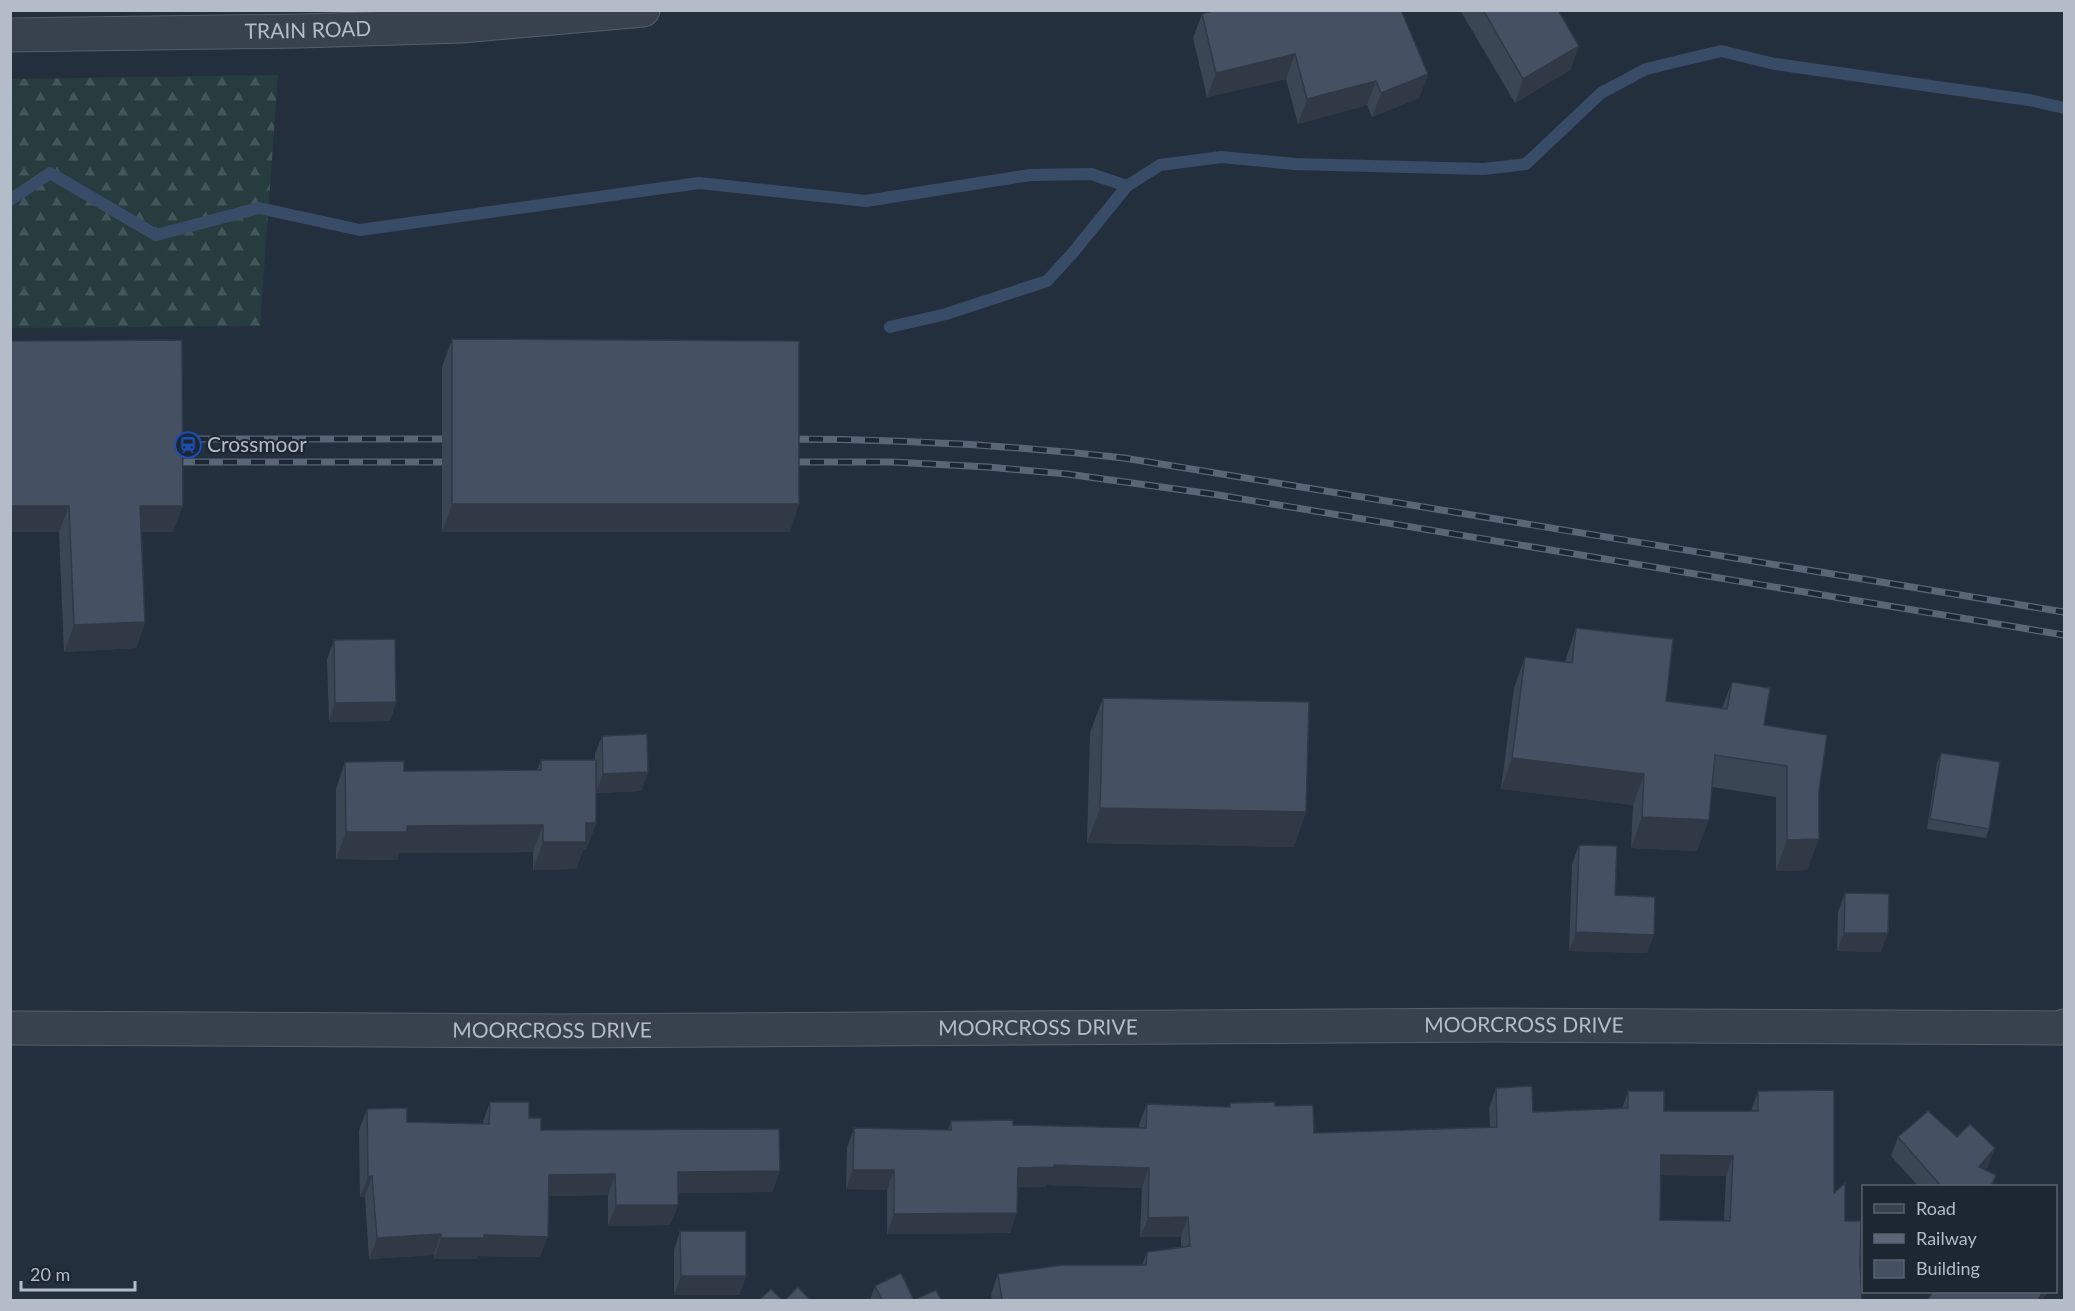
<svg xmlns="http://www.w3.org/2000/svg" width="2075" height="1311" font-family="Lato,sans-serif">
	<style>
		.forest { fill: url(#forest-firs) }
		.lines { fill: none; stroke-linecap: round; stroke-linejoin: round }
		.stream { stroke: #394c67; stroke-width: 12 }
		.minor-casing { stroke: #565f6c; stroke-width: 35 }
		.minor { stroke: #38414e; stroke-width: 33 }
		.rail-casing { stroke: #5a6575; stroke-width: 7 }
		.rail { stroke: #1d2633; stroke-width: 4.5; stroke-dasharray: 14; stroke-linecap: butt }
		.wall { fill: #3b4654; fill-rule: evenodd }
		.shaded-wall { fill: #303945 }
		.building { fill: #455162; stroke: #303945; stroke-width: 1.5; fill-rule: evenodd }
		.labels { text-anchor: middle; stroke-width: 4.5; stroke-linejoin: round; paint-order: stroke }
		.street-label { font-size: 21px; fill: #b4bcc9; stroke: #1d2633 }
		.poi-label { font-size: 21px; fill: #b4bcc9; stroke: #1d2633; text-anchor: start }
	</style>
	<defs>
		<pattern id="forest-firs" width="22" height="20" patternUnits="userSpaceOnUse" patternTransform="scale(1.5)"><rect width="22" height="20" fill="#263c3f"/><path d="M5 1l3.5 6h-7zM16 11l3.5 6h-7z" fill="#435659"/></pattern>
	</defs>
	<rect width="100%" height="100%" fill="#242f3e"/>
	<!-- forest -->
	<polygon class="forest" points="278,75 260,326 11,328 11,79"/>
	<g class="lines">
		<!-- stream -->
		<g class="stream">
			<polyline points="10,200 50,173 156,235 259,208 360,230 699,183 866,201 1030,175 1091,174 1127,186 1160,165 1221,157 1295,164 1484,169 1526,164 1601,93 1646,69 1721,51 1775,64 2029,100 2064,108"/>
			<polyline points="890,327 946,314 1047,281 1071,255 1127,186"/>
		</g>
		<!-- minor casing -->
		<g class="minor-casing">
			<g id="minor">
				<path id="s1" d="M 10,35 L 300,31 L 462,26 L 643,10"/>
				<path id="s2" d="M 10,1028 L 561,1031 L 1498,1025 L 2062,1028 L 2064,1026"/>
			</g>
		</g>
		<!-- minor -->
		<use href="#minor" class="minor"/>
		<!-- rail casing -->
		<g class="rail-casing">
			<g id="rail">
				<polyline points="166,439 457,439"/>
				<path d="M 781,439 C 896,439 1010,445 1124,458 L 2064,612"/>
				<polyline points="167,462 458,462"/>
				<polyline points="782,462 892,462 988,467 1067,474 1212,494 2064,635"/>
			</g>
		</g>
		<!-- rail -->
		<use href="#rail" class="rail"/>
	</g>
	<!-- wall -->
	<g class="wall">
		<polygon points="1460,10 1558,10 1579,46 1570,70 1515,103"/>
		<polygon points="1202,14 1428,74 1419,98 1372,117 1367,105 1298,124 1286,79 1207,97 1193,38"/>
		<polygon points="452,339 790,532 442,532 442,367"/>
		<polygon points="10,341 173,532 142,532 145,622 136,648 64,652 59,532 10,532"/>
		<polygon points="1576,628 1666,701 1722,708 1732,682 1764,725 1827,735 1807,870 1776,871 1776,797 1712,787 1697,851 1631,848 1633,805 1501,789 1514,688 1525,657 1565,662"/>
		<polygon points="334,640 396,702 390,721 329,722 327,659"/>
		<polygon points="1103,698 1294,847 1087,843 1090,733"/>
		<polygon points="602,736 648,772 641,791 596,793 596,823 586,850 583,850 576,869 533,870 533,852 399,853 397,860 336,859 336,789 345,762 404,771 537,770 541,760 595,760 595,754"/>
		<polygon points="1941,753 1989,829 1986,838 1927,829 1937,763"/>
		<polygon points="1579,845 1615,895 1647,953 1569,951 1572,864"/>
		<polygon points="1845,893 1881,952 1837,951 1838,912"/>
		<path d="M 1496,1088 L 1533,1112 L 1622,1109 L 1628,1091 L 1664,1111 L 1751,1111 L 1758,1091 L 1834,1193 L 1845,1221 L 1860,1263 L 1862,1300 L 992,1300 L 991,1294 L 998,1274 L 1142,1265 L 1147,1252 L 1181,1247 L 1181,1237 L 1140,1237 L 1142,1188 L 1047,1185 L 1046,1187 L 1018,1187 L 1010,1233 L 887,1234 L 887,1190 L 846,1189 L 847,1148 L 854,1128 L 948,1130 L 951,1121 L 1013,1125 L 1139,1128 L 1139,1124 L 1147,1104 L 1228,1107 L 1230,1103 L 1275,1106 L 1314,1133 L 1490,1128 L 1489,1108 ZM 1661,1175 L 1726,1176 L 1724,1221 L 1660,1220 Z"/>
		<polygon points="490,1102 529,1118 541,1130 780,1171 772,1192 678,1193 678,1205 670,1225 608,1226 608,1195 549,1196 540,1257 478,1256 477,1259 434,1259 434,1255 369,1259 365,1197 360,1197 359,1130 367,1109 407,1122 482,1124"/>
		<polygon points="1898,1137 1988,1166 1985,1170 1996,1175 1991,1186 1918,1186 1891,1156"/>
		<polygon points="680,1231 746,1276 739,1295 674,1295 674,1250"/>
		<polygon points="875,1286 914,1300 941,1300 870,1300"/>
	</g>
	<!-- shaded-wall -->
	<g class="shaded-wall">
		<polygon points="1579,46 1570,70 1515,103 1523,79"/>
		<polygon points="1295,54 1286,79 1207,97 1216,73"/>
		<polygon points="1428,74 1419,98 1372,117 1381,93"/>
		<polygon points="1376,81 1367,105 1298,124 1307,99"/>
		<polygon points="452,504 799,504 790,532 442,532"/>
		<polygon points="10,506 69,506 59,532 10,532"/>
		<polygon points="140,506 183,506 173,532 131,532"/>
		<polygon points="145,622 136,648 64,652 74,625"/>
		<polygon points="396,702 390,721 329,722 335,703"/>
		<polygon points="1512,758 1644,774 1633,805 1501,789"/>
		<polygon points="648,772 641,791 596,793 603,774"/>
		<polygon points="1100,808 1306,812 1294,847 1087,843"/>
		<polygon points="1642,817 1709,820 1697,851 1631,848"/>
		<polygon points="586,823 596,823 586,850 583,850 576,869 533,870 543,842"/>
		<polygon points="543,825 533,852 399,853 397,860 336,859 346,832 407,826"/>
		<polygon points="1819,839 1807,870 1776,871 1787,840"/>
		<polygon points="1576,932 1654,935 1647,953 1569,951"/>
		<polygon points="1844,933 1888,933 1881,952 1837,951"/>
		<polygon points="1995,1148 1988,1166 1973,1186 1979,1167"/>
		<polygon points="1661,1155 1733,1156 1726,1176 1654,1175"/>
		<polygon points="1054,1165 1149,1168 1142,1188 1047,1185 1046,1187 1011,1188 1018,1168"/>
		<polygon points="853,1170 894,1170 887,1190 846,1189"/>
		<polygon points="780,1171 772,1192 670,1193 678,1172"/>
		<polygon points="615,1174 608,1195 542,1196 549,1175"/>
		<polygon points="372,1176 365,1197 360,1197 368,1177"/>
		<polygon points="616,1205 678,1205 670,1225 608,1226"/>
		<polygon points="1017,1213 1010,1233 887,1234 894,1214"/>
		<polygon points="1188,1217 1181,1237 1140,1237 1148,1218"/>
		<polygon points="441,1234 434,1255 369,1259 377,1238"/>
		<polygon points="484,1235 548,1237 540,1257 478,1256 477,1259 434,1259 441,1238"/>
		<polygon points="681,1276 746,1276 739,1295 674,1295"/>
		<polygon points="2043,1292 2048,1292 2042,1300 2038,1300"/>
	</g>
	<!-- building -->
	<g class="building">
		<polygon points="1215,10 1401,10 1428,74 1381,93 1376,81 1307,99 1295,54 1216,73 1202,14"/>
		<polygon points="1483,10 1558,10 1579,46 1523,79"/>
		<polygon points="452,339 799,341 799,504 452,504"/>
		<polygon points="182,340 183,506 140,506 145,622 74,625 69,506 10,506 10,341"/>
		<polygon points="1576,628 1673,639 1666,701 1727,709 1732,682 1770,688 1764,725 1827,735 1819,791 1819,839 1787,840 1787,766 1715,755 1709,820 1642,817 1644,774 1512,758 1525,657 1572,663"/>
		<polygon points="395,639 396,702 335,703 334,640"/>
		<polygon points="1103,698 1309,702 1306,812 1100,808"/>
		<polygon points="647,734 648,772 603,774 602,736"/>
		<polygon points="1941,753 2000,762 1989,829 1930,819"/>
		<polygon points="541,760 596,760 596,823 586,823 586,842 543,842 543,825 407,826 407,832 346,832 345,762 404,761 404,771 541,770"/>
		<polygon points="1579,845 1617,846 1615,895 1655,897 1654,935 1576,932"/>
		<polygon points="1845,893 1889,894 1888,933 1844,933"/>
		<path d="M 1532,1086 L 1533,1112 L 1628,1108 L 1628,1091 L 1664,1091 L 1664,1111 L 1758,1111 L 1758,1091 L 1834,1090 L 1834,1193 L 1845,1183 L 1845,1221 L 1861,1221 L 1860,1263 L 1862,1300 L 1002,1300 L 998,1274 L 1063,1265 L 1146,1265 L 1147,1252 L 1190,1246 L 1188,1217 L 1148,1218 L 1149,1168 L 1054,1165 L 1054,1167 L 1018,1168 L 1017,1213 L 894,1214 L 894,1170 L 853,1170 L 854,1128 L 951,1130 L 951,1121 L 1013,1120 L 1013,1125 L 1146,1128 L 1147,1104 L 1230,1107 L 1230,1103 L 1275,1102 L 1275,1106 L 1313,1105 L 1314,1133 L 1497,1127 L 1496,1088 ZM 1661,1155 L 1733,1156 L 1730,1221 L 1660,1220 Z"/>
		<polygon points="490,1102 529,1102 529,1118 541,1118 541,1130 779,1129 780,1171 678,1172 678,1205 616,1205 615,1174 549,1175 548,1237 484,1235 484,1238 441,1238 441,1234 377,1238 372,1176 368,1177 367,1109 407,1108 407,1122 489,1124"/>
		<polygon points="1928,1111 1957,1137 1970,1124 1995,1148 1979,1167 1996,1175 1991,1186 1941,1186 1898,1137"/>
		<polygon points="680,1231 746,1231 746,1276 681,1276"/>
		<polygon points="2055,1241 2056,1241 2055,1272"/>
		<polygon points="901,1273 914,1300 936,1290 941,1300 882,1300 875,1286"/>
		<polygon points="798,1287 810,1300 785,1300"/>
		<polygon points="771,1289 782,1300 759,1300"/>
		<polygon points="1933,1292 2043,1292 2038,1300 1927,1300"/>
	</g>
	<!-- icons -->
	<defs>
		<g id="station-ring" transform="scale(1.35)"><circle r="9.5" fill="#1d2633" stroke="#1a4fb4" stroke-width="1.5"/><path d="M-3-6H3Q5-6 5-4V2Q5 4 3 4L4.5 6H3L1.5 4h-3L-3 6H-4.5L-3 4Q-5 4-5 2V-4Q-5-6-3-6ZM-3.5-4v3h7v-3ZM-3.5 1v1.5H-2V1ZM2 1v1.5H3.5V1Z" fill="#1a4fb4"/></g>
	</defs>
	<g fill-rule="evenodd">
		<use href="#station-ring" x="188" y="445"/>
	</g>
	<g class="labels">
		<!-- street labels -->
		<g class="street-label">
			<text dy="7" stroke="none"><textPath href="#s1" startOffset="298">TRAIN ROAD</textPath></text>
			<text dy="7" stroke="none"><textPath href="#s2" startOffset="1514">MOORCROSS DRIVE</textPath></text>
			<text dy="7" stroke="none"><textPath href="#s2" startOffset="1028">MOORCROSS DRIVE</textPath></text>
			<text dy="7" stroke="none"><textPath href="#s2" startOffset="542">MOORCROSS DRIVE</textPath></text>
		</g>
		<!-- poi labels -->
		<g class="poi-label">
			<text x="207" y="452">Crossmoor</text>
		</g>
	</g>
	<!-- border -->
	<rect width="2075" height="1311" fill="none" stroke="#b4bcc9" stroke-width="24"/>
	<!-- legend -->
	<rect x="1862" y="1185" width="195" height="108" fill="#1d2633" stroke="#59626f" stroke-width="1.5"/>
	<rect x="1874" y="1204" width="30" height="9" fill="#38414e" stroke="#59626f" stroke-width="1.5"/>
	<text x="1916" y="1215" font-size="18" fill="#b4bcc9">Road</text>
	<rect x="1874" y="1234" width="30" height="9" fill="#5a6575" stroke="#59626f" stroke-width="1.5"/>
	<text x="1916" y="1245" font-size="18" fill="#b4bcc9">Railway</text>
	<rect x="1874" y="1260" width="30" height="18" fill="#455162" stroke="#59626f" stroke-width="1.5"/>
	<text x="1916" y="1275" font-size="18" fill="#b4bcc9">Building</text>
	<!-- scale -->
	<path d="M21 1281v9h114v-9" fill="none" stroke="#b4bcc9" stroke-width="3"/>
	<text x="30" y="1281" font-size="18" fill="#b4bcc9" stroke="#1d2633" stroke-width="4.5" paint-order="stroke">20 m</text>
</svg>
